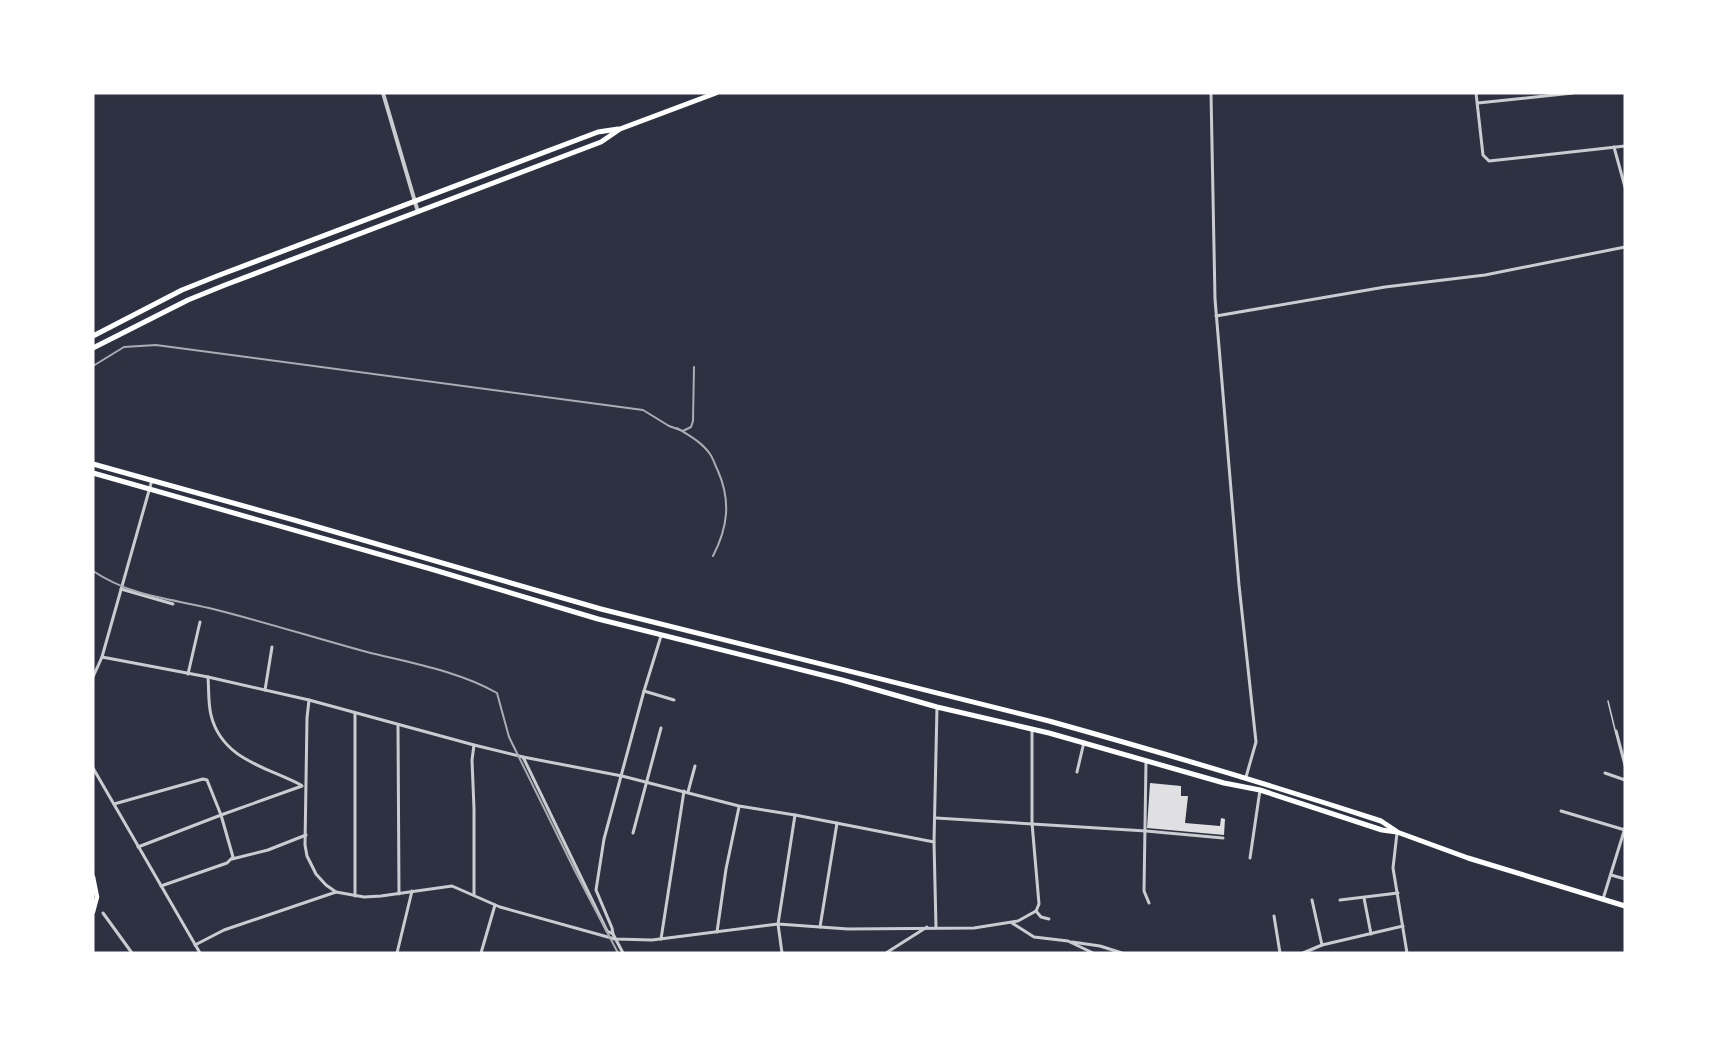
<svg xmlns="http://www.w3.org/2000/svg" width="1718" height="1046" font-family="Mulish,sans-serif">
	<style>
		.building { fill: #e0e0e3 }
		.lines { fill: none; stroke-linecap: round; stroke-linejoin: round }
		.service { stroke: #caccd0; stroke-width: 1.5 }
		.minor { stroke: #caccd0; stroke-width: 3 }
		.tertiary { stroke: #caccd0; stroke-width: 4 }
		.secondary { stroke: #fff; stroke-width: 4.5 }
		.trunk { stroke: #fff; stroke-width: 5 }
		.rail { stroke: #abadb3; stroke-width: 2 }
	</style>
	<rect width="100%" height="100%" fill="#2d3142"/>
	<!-- building -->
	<polygon class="building" points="1150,783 1181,786 1181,796 1188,796 1185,823 1220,826 1221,818 1225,819 1224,835 1147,828"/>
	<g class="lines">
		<!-- service -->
		<polyline class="service" points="1608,701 1615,730"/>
		<!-- minor -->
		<g class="minor">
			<polyline points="1211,93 1215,299 1239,585 1256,742 1246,777"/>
			<polyline points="1476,93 1483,155 1489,161 1625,146"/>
			<polyline points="1478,103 1573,93"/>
			<polyline points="1614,147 1625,187"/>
			<polyline points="1216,316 1385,287 1485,275 1625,247"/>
			<polyline points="121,589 173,604"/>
			<polyline points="102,657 208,677 309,700 474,745 523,757 622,776 739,806 795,815 934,842"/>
			<polyline points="188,674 200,622"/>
			<polyline points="93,677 102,657 152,480"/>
			<path d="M 208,677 C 209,690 208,703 211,715 C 222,760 267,767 301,785"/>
			<polyline points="265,690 272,647"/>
			<polyline points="644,691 674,700"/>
			<polyline points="309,700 307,718 305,845 307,856 316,874 326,885 336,892 364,897 381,896 452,886 500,907 615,939 652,940 778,924 848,929 974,928 1018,921 1036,911 1039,904 1032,823 1032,729"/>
			<polyline points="355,713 355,896"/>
			<polyline points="398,725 399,894"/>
			<polyline points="1616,731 1625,765"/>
			<polyline points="474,745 472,760 474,809 474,895"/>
			<polyline points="523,757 607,931 613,934"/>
			<polyline points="1146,761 1144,891 1149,903"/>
			<polyline points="93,768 200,953"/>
			<polyline points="1077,772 1084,742"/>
			<polyline points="1605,773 1625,780"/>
			<polyline points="688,792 695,766"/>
			<polyline points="114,804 203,779 207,780 221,815 138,847"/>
			<polyline points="1561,811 1625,830"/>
			<polyline points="936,818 1146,831 1223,838"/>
			<polyline points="633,833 661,728"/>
			<polyline points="1397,833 1393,868 1407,953"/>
			<polyline points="1250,858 1260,790"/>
			<polyline points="232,859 268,850 306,835"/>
			<polyline points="1611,875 1625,879"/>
			<polyline points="161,886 227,863 233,857 221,815 302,786"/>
			<polyline points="1364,898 1371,934"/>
			<polyline points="1603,899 1625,828"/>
			<polyline points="1312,900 1322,945"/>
			<polyline points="1340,900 1398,893"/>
			<polyline points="1036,911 1041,917 1049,919"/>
			<polyline points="103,913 132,953"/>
			<polyline points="1274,916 1280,953"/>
			<polyline points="1012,923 1034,937 1068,941 1093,953"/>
			<polyline points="820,927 837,823"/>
			<polyline points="936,927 934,842 937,707"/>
			<polyline points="717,932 726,869 739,807"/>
			<polyline points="661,939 684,791"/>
			<polyline points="1072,942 1100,946 1122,953"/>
			<polyline points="195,945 224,930 336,892"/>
			<polyline points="397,953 412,891"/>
			<polyline points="481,953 495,905"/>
			<polyline points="623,953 613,934 612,928 596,890 604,839 644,691 661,636"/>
			<polyline points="782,953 778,924 795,815"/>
			<polyline points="886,953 927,927"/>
			<polyline points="1303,953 1322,945 1403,926"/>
		</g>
		<!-- tertiary -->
		<polyline class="tertiary" points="383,93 418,212"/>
		<!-- secondary -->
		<polyline class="secondary" points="93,877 97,897 93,912"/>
		<!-- trunk -->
		<g class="trunk">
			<polyline points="93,336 182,290 217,276 598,132 618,129"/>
			<polyline points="93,348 188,300 225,285 601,142 620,129 716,93"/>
			<path d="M 93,464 L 294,520 L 601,609 L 1049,721 C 1160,752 1271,785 1381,821 L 1396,831"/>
			<polyline points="93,473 431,569 598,619 842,680 937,707 1049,733 1224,783 1260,790 1382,830 1397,832 1468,858 1625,906"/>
		</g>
		<!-- rail -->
		<g class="rail">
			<polyline points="93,366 124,347 156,345 643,410 669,426 683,431 691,427 693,421 694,367"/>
			<path d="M 677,428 C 688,435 702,442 710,454 C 713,458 715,465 718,471 C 731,501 728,527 713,556"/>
			<path d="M 93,571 C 131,596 166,598 209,608 C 262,621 315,638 367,652 C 411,663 458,671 497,693 L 509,737 L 575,871 L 618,953"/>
		</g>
	</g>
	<!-- border -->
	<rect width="1718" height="1046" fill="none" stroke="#ffffff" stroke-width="189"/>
</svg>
